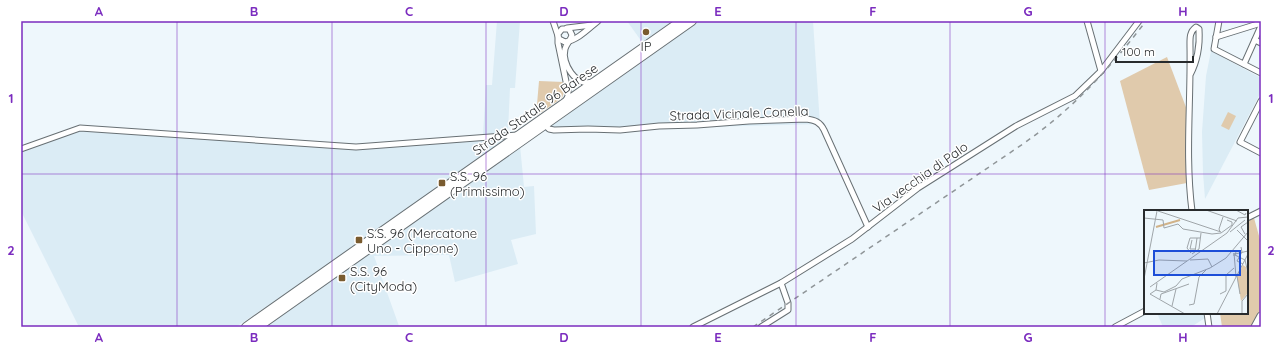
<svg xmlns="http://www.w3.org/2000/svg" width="1282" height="348" font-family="Quicksand,sans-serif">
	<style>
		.built { fill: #dbecf5 }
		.green { fill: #e0caac }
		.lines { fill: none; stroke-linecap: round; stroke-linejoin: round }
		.street-casing { stroke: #687074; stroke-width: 7 }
		.secondary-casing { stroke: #687074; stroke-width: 9 }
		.primary-casing { stroke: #687074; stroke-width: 10 }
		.street { stroke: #fff; stroke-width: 5 }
		.secondary { stroke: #fff; stroke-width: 7 }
		.primary { stroke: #fff; stroke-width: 8 }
		.rail { stroke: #8f9598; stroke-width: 1.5; stroke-dasharray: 5 5; stroke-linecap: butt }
		.grid { fill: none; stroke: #7b2cbf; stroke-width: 1; stroke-opacity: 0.55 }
		.poi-dot { fill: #795b2f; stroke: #fff; stroke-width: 1.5 }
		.labels { text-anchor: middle; stroke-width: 3; stroke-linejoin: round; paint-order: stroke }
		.poi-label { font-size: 13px; fill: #282b2d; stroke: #fff; text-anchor: start }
		.street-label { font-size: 13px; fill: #282b2d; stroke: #fff }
		.inset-river { fill: none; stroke: #d1b288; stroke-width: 2 }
		.inset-road { fill: none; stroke: #9fa5a9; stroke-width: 1 }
		.view { fill: #1d4ed8; fill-opacity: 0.15; stroke: #1d4ed8; stroke-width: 2 }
		.inset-edge { fill: none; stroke: #282b2d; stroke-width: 2 }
		.neatline { fill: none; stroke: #7b2cbf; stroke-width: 1.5 }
		.grid-label { font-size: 13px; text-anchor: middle; font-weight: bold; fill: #7b2cbf }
	</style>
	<rect width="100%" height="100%" fill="#eef7fc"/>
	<!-- built -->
	<g class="built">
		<polygon points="497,21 520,21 515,88 510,88 508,131 483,135 486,85 492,85"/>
		<polygon points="627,21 673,21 642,42"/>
		<polygon points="699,21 813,21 820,124 543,131"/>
		<polygon points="1211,51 1261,78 1261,92 1205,199 1203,173 1202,132 1206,76"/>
		<polygon points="80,128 356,147 519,135 524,187 534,186 536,234 511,240 518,264 455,282 449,255 374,256 399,326 396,327 259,327 506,144 236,327 79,327 21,211 21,149"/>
		<polygon points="1157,313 1204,313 1205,318 1191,327 1163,327"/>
	</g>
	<!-- green -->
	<g class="green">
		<polygon points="1167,57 1187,110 1187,183 1149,190 1120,81"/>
		<polygon points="539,81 564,82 565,90 562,98 536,116"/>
		<polygon points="1228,112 1236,116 1229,130 1221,126"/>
		<polygon points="1254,218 1261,243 1261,309 1252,327 1222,327 1220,313 1247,313 1247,221"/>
	</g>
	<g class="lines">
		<!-- street casing -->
		<g class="street-casing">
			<g id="street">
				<path d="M 553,21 L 559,39 L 565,42 C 578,40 588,29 598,21"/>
				<polyline points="1087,21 1101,71"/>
				<polyline points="1219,21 1214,49 1261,73"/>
				<polyline points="567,28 592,25"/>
				<polyline points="1216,37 1261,23"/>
				<polyline points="1255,40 1261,43"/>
				<polyline points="1244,64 1261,26"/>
				<path d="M 1190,75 C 1197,62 1200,45 1199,29 L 1196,27 C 1189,32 1190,39 1190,47 C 1191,102 1185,156 1192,211"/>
				<polyline points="1261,101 1240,142 1261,153"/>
				<path d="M 565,102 L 568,96 L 568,91 L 558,43 L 558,34 L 562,29 L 569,29 L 572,35 C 571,40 566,44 565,49 C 561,63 576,87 592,82"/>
				<path d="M 545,125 L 549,129 L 554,130 L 588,129 L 620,130 L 659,126 L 697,125 L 749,121 L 806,119 C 815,120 820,122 824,130 L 868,227"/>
				<polyline points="21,149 80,128 356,147 517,135"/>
				<polyline points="1249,217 1261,211"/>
				<polyline points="1207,313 1209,327"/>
				<polyline points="693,327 781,283 852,239 918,188 1016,126 1075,96 1101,71 1139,21"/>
				<polyline points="761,327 788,310 788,303 781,283"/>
				<polyline points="1115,327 1145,311"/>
			</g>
		</g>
		<!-- secondary casing -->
		<g class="secondary-casing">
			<polyline id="secondary" points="1255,327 1261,316"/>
		</g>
		<!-- primary casing -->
		<g class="primary-casing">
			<g id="primary">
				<polyline points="246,327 681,21"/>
				<polyline points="258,327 692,21"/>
			</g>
		</g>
		<!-- street -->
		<use href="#street" class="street"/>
		<!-- secondary -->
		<use href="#secondary" class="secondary"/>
		<!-- primary -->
		<use href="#primary" class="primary"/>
		<!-- rail -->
		<path class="rail" d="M 753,327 L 1017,148 C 1070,112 1107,72 1146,21"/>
	</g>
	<!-- grid -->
	<path class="grid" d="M 177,21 L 177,327M 332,21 L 332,327M 486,21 L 486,327M 641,21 L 641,327M 796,21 L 796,327M 950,21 L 950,327M 1105,21 L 1105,327M 21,174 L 1261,174"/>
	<!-- markers -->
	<g class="poi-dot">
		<circle cx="646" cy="32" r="4"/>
		<rect x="438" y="179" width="8" height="8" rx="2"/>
		<rect x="355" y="236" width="8" height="8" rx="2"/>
		<rect x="338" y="274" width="8" height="8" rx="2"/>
	</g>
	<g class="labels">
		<!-- poi labels -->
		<g class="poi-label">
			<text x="646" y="51" text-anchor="middle">IP</text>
			<text x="450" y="181">S.S. 96<tspan x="450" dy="15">(Primissimo)</tspan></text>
			<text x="367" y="238">S.S. 96 (Mercatone<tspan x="367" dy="15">Uno - Cippone)</tspan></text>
			<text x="350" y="276">S.S. 96<tspan x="350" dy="15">(CityModa)</tspan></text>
		</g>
		<!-- street labels -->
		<g class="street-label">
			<text transform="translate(535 109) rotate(-35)" y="5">Strada Statale 96 Barese</text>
			<text transform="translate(739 113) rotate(-2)" y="5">Strada Vicinale Conella</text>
			<text transform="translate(920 177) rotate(-35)" y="5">Via vecchia di Palo</text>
		</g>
	</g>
	<!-- overview -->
	<g transform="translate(1144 210)">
		<rect width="104" height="104" fill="#eef7fc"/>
		<path d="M 99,55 L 102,57 L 104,67 L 104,83 L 97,91 L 93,66 Z" fill="#e0caac"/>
		<path class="inset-river" d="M 12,17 L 36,10"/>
		<path class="inset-road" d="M 62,0 L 93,11M 92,0 L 101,5 L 102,3M 14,1 L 77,22M 0,8 L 19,10 L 20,18 L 34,14 L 39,19 L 68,24 L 77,23 L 88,15 L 88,12 L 83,10M 93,20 L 104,31M 76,22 L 75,19 L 79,7M 86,22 L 101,10M 101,24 L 97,17 L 104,12M 48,30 L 46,39 L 51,39M 97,37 L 98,42 L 93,51 L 99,54M 51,42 L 53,28M 92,42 L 91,45 L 101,50M 47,43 L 43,38 L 46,28 L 56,28M 48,44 L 55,39 L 57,23M 91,44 L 104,41M 90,46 L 90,43 L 92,67M 46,50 L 64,49 L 68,57M 101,50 L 104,63M 0,53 L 15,50 L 43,51M 93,66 L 96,84M 0,69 L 13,1M 6,77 L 83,23 L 94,8 L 104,7M 12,80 L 20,82 L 32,76 L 38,69 L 66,58 L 82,48 L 104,22M 6,84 L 41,104M 6,84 L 12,80 L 13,73M 76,84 L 82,81 L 82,65 L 90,58M 16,89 L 17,84 L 45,74M 45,95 L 50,94 L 55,67 L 62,60M 28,96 L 32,79M 73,104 L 104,44M 98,104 L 98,91 L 104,84"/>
		<path class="view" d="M 10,41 L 96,41 L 96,65 L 10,65 Z"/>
		<rect width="104" height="104" class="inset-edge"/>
	</g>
	<!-- border -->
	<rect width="1282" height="348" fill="none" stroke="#ffffff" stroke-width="44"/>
	<!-- scale -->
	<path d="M1116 56v6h77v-6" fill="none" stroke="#282b2d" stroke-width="2"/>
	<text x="1122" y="56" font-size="12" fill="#282b2d" stroke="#ffffff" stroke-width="3" paint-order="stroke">100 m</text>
	<rect x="22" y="22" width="1238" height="304" class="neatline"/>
	<g class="grid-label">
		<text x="99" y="16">A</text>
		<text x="254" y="16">B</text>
		<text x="409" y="16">C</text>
		<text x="564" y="16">D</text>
		<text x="718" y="16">E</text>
		<text x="873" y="16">F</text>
		<text x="1028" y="16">G</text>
		<text x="1183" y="16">H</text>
		<text x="11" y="103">1</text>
		<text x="1271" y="103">1</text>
		<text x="11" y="255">2</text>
		<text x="1271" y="255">2</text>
		<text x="99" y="342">A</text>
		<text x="254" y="342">B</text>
		<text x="409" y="342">C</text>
		<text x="564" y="342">D</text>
		<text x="718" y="342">E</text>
		<text x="873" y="342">F</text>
		<text x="1028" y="342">G</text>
		<text x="1183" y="342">H</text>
	</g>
</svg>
